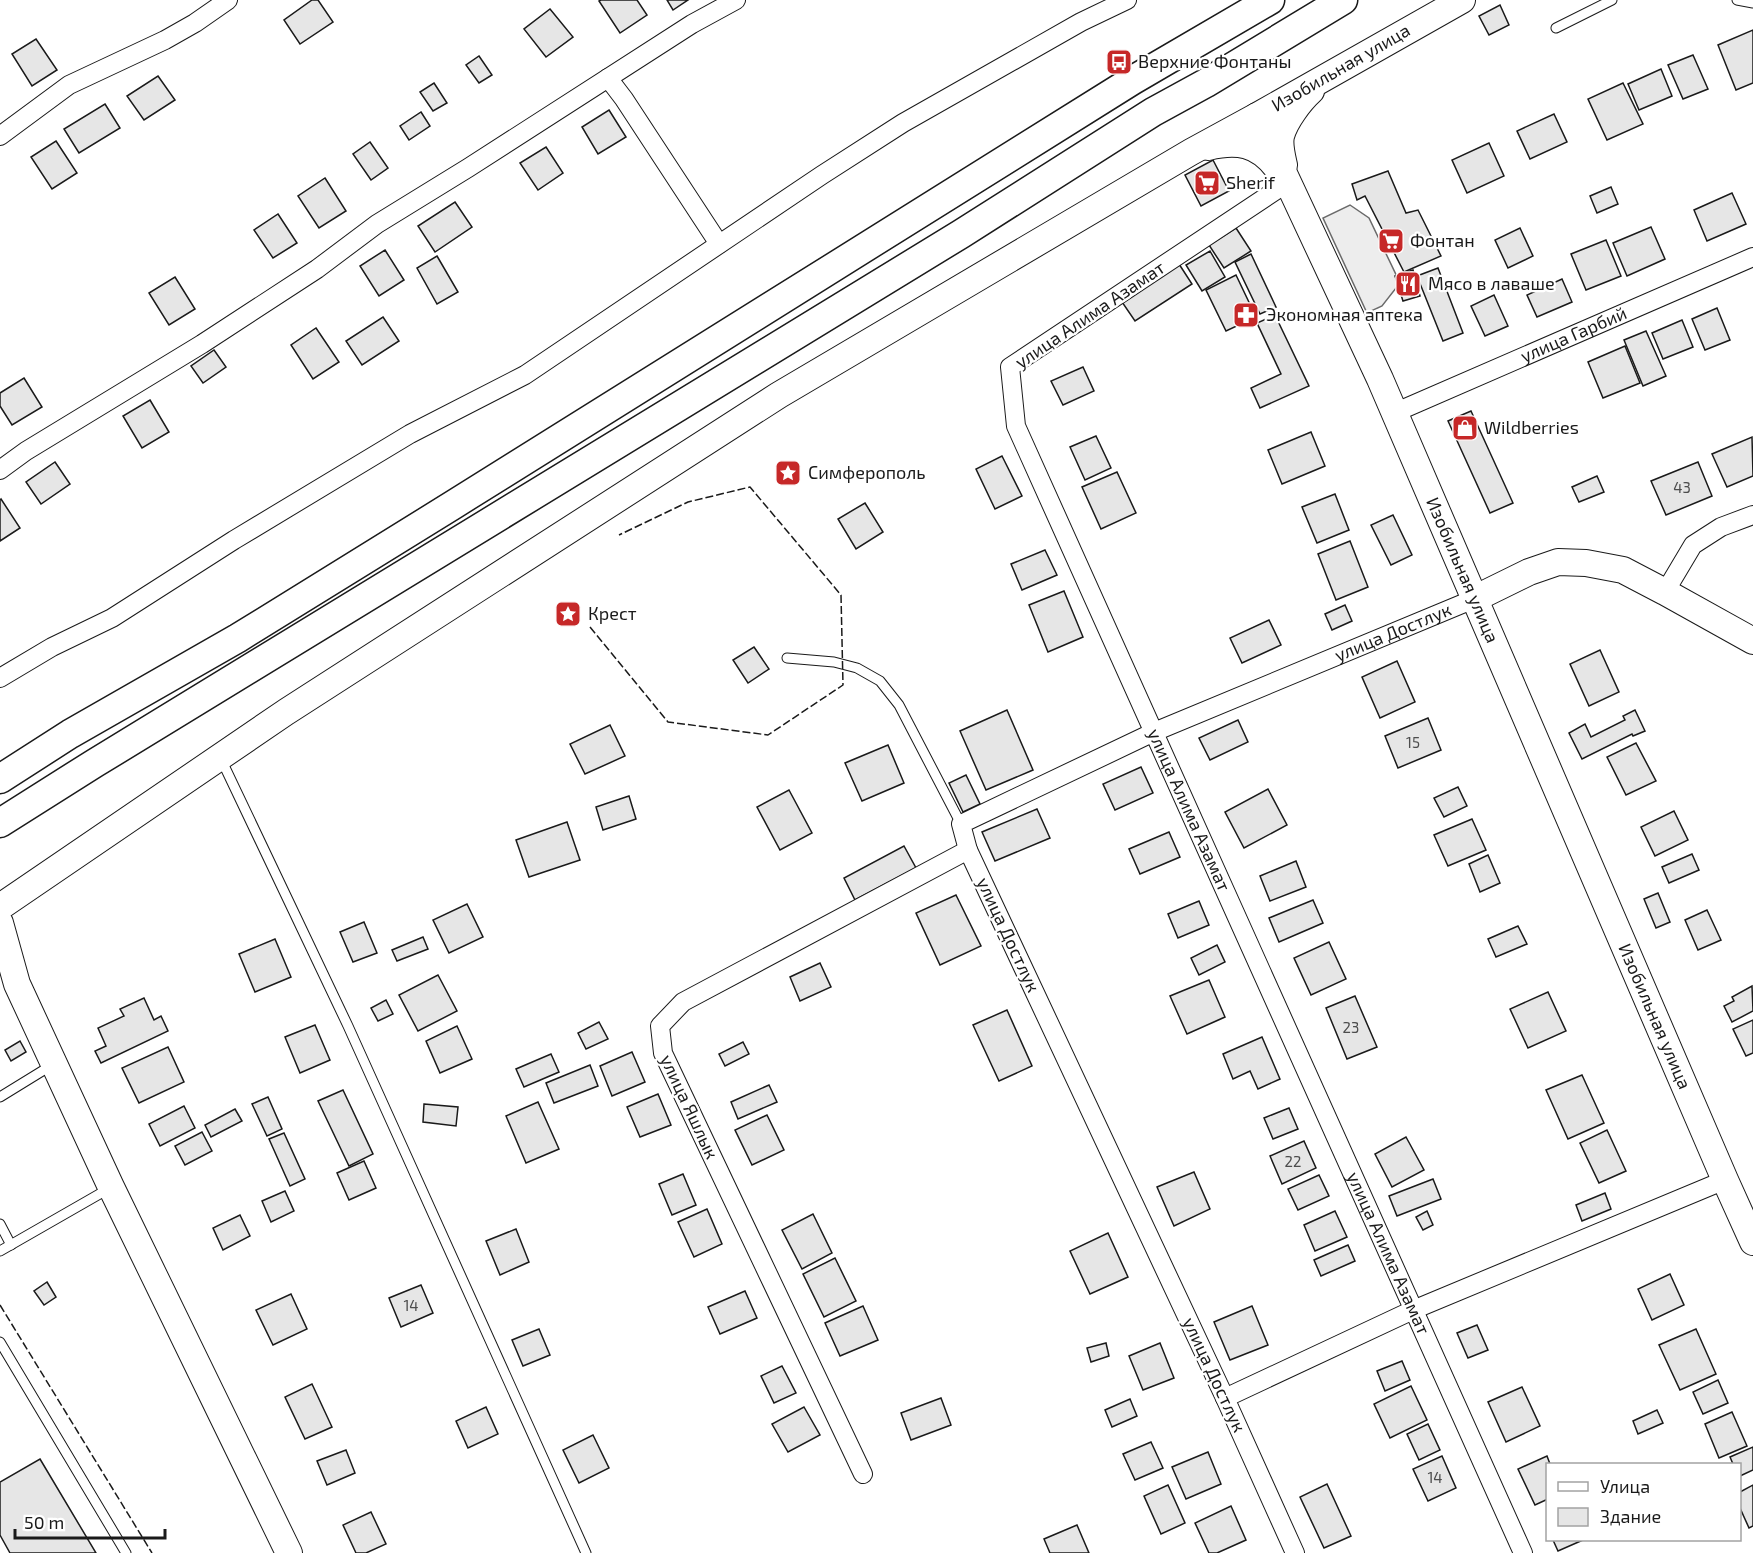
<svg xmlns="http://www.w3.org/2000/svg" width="1753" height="1553" font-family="'Exo 2',sans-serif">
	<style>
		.parking { fill: #ededed; stroke: #6a6a6a; stroke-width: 1.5 }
		.building { fill: #e6e6e6; stroke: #1a1a1a; stroke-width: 1.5 }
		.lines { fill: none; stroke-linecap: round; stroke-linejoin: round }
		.lane-casing { stroke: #1a1a1a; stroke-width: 11 }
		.street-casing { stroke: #1a1a1a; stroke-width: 20 }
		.secondary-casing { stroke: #1a1a1a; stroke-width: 28 }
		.primary-casing { stroke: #1a1a1a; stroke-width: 31 }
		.lane { stroke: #fff; stroke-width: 9 }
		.street { stroke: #fff; stroke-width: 18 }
		.secondary { stroke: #fff; stroke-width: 26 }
		.primary { stroke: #fff; stroke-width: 28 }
		.fence { stroke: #1a1a1a; stroke-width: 1.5; stroke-dasharray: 8 3; stroke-linecap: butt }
		.labels { text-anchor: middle; stroke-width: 4.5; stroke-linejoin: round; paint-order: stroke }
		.number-label { font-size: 15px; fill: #4d4d4d }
		.poi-label { font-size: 18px; fill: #1a1a1a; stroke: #fff; text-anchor: start }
		.street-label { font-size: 18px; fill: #1a1a1a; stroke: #fff }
	</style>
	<rect width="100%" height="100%" fill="#fff"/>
	<!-- parking -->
	<polygon class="parking" points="1350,205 1369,218 1400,283 1382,306 1367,313 1323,218"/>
	<!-- building -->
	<g class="building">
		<polygon points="312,0 318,0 333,22 300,44 284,20"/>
		<polygon points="601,0 637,0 647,15 620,33 599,1"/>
		<polygon points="667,0 688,0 673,10"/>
		<polygon points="1500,5 1509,25 1489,35 1479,16"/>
		<polygon points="550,9 573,37 546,57 524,29"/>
		<polygon points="1753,30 1753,83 1736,90 1718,45"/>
		<polygon points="36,39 57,70 32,86 12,54"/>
		<polygon points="1693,55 1708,89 1683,99 1668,65"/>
		<polygon points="479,56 492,75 479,83 466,65"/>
		<polygon points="1661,69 1672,96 1639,110 1628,84"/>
		<polygon points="158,76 175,100 144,120 127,96"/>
		<polygon points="434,83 447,103 433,111 420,92"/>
		<polygon points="1623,83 1643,124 1607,140 1588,99"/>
		<polygon points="105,104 120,128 79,153 64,129"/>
		<polygon points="609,110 626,137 598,154 582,127"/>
		<polygon points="421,112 430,126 409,140 400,126"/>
		<polygon points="1554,114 1567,142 1530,159 1517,131"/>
		<polygon points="56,141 77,173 52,189 31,157"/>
		<polygon points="370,142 388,168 371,180 353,154"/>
		<polygon points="1489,143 1504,176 1467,193 1452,160"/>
		<polygon points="546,147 563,173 538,190 520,163"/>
		<polygon points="1213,160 1229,191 1201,206 1185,175"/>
		<polygon points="1388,171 1406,213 1418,210 1441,256 1404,272 1365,196 1357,200 1352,184"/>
		<polygon points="325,178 346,211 319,228 298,196"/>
		<polygon points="1611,187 1618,204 1597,213 1590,196"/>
		<polygon points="1732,193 1746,224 1707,241 1694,210"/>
		<polygon points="455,202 472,227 435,252 418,226"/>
		<polygon points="278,214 297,243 273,258 254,230"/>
		<polygon points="1651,227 1665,259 1627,276 1613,243"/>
		<polygon points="1236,228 1251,251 1224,268 1209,245"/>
		<polygon points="1520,228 1533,256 1508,268 1495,240"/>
		<polygon points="1606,240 1621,276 1586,290 1571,254"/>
		<polygon points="385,250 404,280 379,296 360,266"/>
		<polygon points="1210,251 1225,277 1202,291 1186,265"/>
		<polygon points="1251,254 1276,307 1260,314 1235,262"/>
		<polygon points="437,256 458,292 437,304 417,268"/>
		<polygon points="1179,264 1192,284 1135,321 1122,302"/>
		<polygon points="1438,268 1463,333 1443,341 1417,276"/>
		<polygon points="1413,270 1420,296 1403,301 1395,276"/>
		<polygon points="1236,275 1256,317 1226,331 1206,290"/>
		<polygon points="175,277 195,309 169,325 149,293"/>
		<polygon points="1562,279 1572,302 1537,317 1527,295"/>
		<polygon points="1494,295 1508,326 1485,336 1471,306"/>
		<polygon points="1717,308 1730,340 1705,350 1692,319"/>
		<polygon points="1275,315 1309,386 1260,408 1251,388 1281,374 1257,323"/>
		<polygon points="383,317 399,341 362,365 346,341"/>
		<polygon points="1682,320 1693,347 1663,359 1652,333"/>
		<polygon points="316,328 339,362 313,379 291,345"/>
		<polygon points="1646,331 1666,376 1643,386 1624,340"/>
		<polygon points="1625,346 1640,383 1603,398 1588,362"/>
		<polygon points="214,350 226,367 203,383 191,366"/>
		<polygon points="1083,367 1094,391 1063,405 1051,381"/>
		<polygon points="24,378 42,407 12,425 0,406 0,393"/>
		<polygon points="150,400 169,432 142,448 123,416"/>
		<polygon points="1471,411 1513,503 1490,513 1448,421"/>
		<polygon points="1311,432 1325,466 1282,484 1268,450"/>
		<polygon points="1096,436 1111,468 1085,480 1070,447"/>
		<polygon points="1752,437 1753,476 1727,487 1712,454"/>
		<polygon points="1002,456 1022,496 995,509 976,469"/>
		<polygon points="55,462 70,484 41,504 26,482"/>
		<polygon points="1698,462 1712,496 1666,515 1651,481"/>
		<polygon points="1117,472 1136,513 1101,529 1082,487"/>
		<polygon points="1597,476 1604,492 1579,502 1572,487"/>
		<polygon points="1335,494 1349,530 1317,543 1302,507"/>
		<polygon points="1,499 20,528 0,541 0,500"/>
		<polygon points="865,503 883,532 856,549 838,519"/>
		<polygon points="1393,515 1412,555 1391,565 1371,525"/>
		<polygon points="1350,541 1368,587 1336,600 1318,554"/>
		<polygon points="1045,550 1057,575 1022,590 1011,564"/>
		<polygon points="1064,591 1083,637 1048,652 1029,605"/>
		<polygon points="1345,605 1352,621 1332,630 1325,614"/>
		<polygon points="1269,620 1281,645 1242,663 1230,638"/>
		<polygon points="754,647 769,669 748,683 733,660"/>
		<polygon points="1600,650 1619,692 1589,706 1570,664"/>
		<polygon points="1397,661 1415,702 1380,718 1362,677"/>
		<polygon points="1007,710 1033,770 986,790 960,731"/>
		<polygon points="1635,710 1645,731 1633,736 1632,734 1582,759 1569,733 1585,724 1591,737 1625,720 1623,716"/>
		<polygon points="1428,718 1441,750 1398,768 1385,736"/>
		<polygon points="1238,720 1248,742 1210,760 1199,738"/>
		<polygon points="610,725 625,756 585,774 570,744"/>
		<polygon points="1636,743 1656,781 1626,795 1607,757"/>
		<polygon points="888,745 904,783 862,801 845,763"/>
		<polygon points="1141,767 1153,793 1115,810 1103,784"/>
		<polygon points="966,775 980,804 963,812 949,783"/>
		<polygon points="1458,787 1467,806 1444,817 1434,798"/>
		<polygon points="1268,789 1287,825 1244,848 1225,812"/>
		<polygon points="789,790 812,833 780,850 757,807"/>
		<polygon points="629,796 636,819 603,830 596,807"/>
		<polygon points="1037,809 1050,838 995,861 982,832"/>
		<polygon points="1674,811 1688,840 1655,856 1641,827"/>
		<polygon points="1472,819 1486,850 1448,866 1434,835"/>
		<polygon points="567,822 580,860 529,877 516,840"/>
		<polygon points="1169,832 1180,857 1140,874 1129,849"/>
		<polygon points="904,846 916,868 855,900 844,878"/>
		<polygon points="1692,854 1699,870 1669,883 1662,867"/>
		<polygon points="1488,855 1500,883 1480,892 1469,864"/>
		<polygon points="1296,861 1306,887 1270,901 1260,876"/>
		<polygon points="1658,893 1670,922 1656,928 1644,899"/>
		<polygon points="956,895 981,946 940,965 916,913"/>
		<polygon points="1313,900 1323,923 1279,942 1269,918"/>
		<polygon points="1199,901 1209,925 1178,938 1168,914"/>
		<polygon points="467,904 483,937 449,953 433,920"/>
		<polygon points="1707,910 1721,940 1698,950 1685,920"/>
		<polygon points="364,922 377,953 353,962 340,932"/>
		<polygon points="1518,926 1527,944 1496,957 1488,939"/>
		<polygon points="423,937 428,949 397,961 392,950"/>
		<polygon points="275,939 291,977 255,992 239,954"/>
		<polygon points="1329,942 1346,979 1311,995 1294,958"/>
		<polygon points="1217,945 1225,962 1199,975 1191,958"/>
		<polygon points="820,963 831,987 800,1001 790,977"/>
		<polygon points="438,975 457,1011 418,1031 399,995"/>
		<polygon points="1209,980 1225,1017 1187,1034 1170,996"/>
		<polygon points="1752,986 1753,1011 1732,1022 1724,1006 1734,1001 1732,997"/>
		<polygon points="1548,992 1566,1031 1528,1048 1510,1009"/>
		<polygon points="1355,996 1377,1047 1347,1059 1326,1008"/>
		<polygon points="144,998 154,1020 161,1016 168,1031 101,1063 95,1051 106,1046 98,1028 124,1016 120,1009"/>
		<polygon points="386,1000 393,1014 378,1021 371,1008"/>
		<polygon points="1007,1010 1032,1066 999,1081 973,1025"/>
		<polygon points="1753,1020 1753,1053 1746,1056 1733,1029"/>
		<polygon points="599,1022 608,1039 586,1049 578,1033"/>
		<polygon points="315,1025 330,1060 300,1073 285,1037"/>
		<polygon points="457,1026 472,1059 440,1073 426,1041"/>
		<polygon points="1262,1037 1280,1079 1258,1089 1250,1071 1233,1079 1223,1054"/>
		<polygon points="20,1041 26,1052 11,1061 5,1050"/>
		<polygon points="743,1042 749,1054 725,1066 719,1054"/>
		<polygon points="168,1047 184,1082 139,1103 122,1068"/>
		<polygon points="632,1052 645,1082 612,1096 600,1066"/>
		<polygon points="551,1054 559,1072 524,1087 516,1069"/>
		<polygon points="590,1065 598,1086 554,1103 546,1083"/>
		<polygon points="1582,1075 1604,1123 1568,1139 1546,1090"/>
		<polygon points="769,1085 777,1102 738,1119 731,1102"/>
		<polygon points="343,1090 373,1154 349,1166 318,1101"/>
		<polygon points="658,1094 671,1125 640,1137 627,1107"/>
		<polygon points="268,1097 282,1129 267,1136 252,1104"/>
		<polygon points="538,1102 559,1149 526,1163 506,1116"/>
		<polygon points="424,1104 458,1107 456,1126 423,1122"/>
		<polygon points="184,1106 195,1128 160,1146 149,1124"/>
		<polygon points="1289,1108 1298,1129 1273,1139 1264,1118"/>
		<polygon points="235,1109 242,1121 211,1137 205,1125"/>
		<polygon points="767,1115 784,1150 752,1165 735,1130"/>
		<polygon points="1607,1130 1626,1171 1599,1183 1580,1143"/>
		<polygon points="202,1132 212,1151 185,1165 175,1146"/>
		<polygon points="284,1133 305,1179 290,1186 269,1139"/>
		<polygon points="1406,1137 1424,1170 1392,1187 1375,1154"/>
		<polygon points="1304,1141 1316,1168 1282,1184 1270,1156"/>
		<polygon points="364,1161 376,1188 349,1200 337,1173"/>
		<polygon points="1194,1172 1210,1209 1174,1226 1157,1187"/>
		<polygon points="683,1174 696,1205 672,1215 659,1184"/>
		<polygon points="1319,1175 1329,1196 1298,1210 1288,1189"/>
		<polygon points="1433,1179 1441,1199 1397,1216 1389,1196"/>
		<polygon points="285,1191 294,1211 271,1222 262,1201"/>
		<polygon points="1605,1193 1611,1209 1582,1221 1576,1205"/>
		<polygon points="707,1209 722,1244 694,1257 678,1222"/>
		<polygon points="1335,1211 1347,1237 1315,1251 1304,1225"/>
		<polygon points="1427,1211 1433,1225 1423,1230 1416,1217"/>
		<polygon points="813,1214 832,1253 802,1269 782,1230"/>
		<polygon points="240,1215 250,1236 223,1250 213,1228"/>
		<polygon points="516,1229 529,1262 500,1275 486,1241"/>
		<polygon points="1108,1233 1128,1277 1090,1294 1070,1251"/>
		<polygon points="1348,1245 1355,1261 1321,1276 1314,1260"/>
		<polygon points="835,1258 856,1301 824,1317 803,1274"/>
		<polygon points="1670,1274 1684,1305 1652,1320 1638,1289"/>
		<polygon points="47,1282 56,1297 44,1305 34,1291"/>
		<polygon points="421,1285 433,1313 401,1327 389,1298"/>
		<polygon points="745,1291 757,1318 720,1334 708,1307"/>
		<polygon points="291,1294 307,1329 273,1345 256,1310"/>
		<polygon points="863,1306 878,1340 840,1356 825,1323"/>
		<polygon points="1252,1306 1268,1345 1230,1360 1214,1322"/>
		<polygon points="1477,1325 1488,1350 1468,1358 1457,1333"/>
		<polygon points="539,1329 550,1355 523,1366 512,1340"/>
		<polygon points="1696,1329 1716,1374 1680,1390 1659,1345"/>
		<polygon points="1106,1343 1109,1356 1091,1362 1087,1348"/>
		<polygon points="1160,1343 1174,1378 1143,1390 1129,1356"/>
		<polygon points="1402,1361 1410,1380 1385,1391 1377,1371"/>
		<polygon points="782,1366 796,1393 774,1403 761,1376"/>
		<polygon points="1718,1380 1728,1403 1703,1414 1693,1392"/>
		<polygon points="312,1384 332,1427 305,1439 285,1397"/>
		<polygon points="1411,1386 1427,1420 1390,1438 1374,1404"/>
		<polygon points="1522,1387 1540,1426 1506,1442 1488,1402"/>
		<polygon points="941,1398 951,1425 911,1440 901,1413"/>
		<polygon points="1130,1399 1137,1416 1112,1427 1105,1410"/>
		<polygon points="486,1407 498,1434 468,1448 456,1421"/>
		<polygon points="804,1407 820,1435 788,1452 772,1424"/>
		<polygon points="1657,1410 1663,1423 1638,1434 1633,1421"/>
		<polygon points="1732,1412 1747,1446 1719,1458 1705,1424"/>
		<polygon points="1428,1424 1440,1450 1419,1460 1407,1434"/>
		<polygon points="593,1435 609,1468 579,1483 563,1450"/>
		<polygon points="1151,1442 1163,1468 1135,1480 1123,1454"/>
		<polygon points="1753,1447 1753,1470 1740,1476 1740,1464 1733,1464 1730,1457"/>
		<polygon points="346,1450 355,1473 327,1485 317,1461"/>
		<polygon points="1208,1452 1221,1484 1186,1499 1172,1467"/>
		<polygon points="1442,1456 1456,1488 1428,1501 1413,1469"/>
		<polygon points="1547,1456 1550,1464 1548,1464 1548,1499 1535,1505 1518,1469"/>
		<polygon points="40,1459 96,1553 10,1553 0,1535 0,1482"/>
		<polygon points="1327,1484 1351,1536 1324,1548 1300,1497"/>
		<polygon points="1168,1485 1185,1523 1161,1534 1144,1496"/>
		<polygon points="1753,1485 1753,1526 1749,1528 1740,1508 1740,1492"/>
		<polygon points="1231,1506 1246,1540 1217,1553 1209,1553 1195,1523"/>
		<polygon points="371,1512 386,1544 366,1553 356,1553 343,1525"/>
		<polygon points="1077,1525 1089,1553 1050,1553 1044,1539"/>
		<polygon points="1553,1540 1583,1540 1558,1551"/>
	</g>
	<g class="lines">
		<!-- lane casing -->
		<g class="lane-casing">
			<g id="lane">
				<polyline points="1737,0 1753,3"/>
				<polyline points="1556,28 1612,0"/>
				<polyline points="787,658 834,662 857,668 880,681 899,705 961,824"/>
				<polyline points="221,759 348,1026 586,1553"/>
				<polyline points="0,1097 52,1065"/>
				<polyline points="0,1224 11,1245"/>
				<polyline points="0,1251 110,1188"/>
				<polyline points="0,1342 126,1553"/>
			</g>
		</g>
		<!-- street casing -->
		<g class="street-casing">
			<g id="street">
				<polyline points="608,78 624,99 719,244"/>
				<polyline points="0,136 69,85 165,40 195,23 228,0"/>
				<path id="s1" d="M 1287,183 L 1010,367 L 1016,426 L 1523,1553"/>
				<path id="s2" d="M 1394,413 L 1753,257"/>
				<polyline points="0,470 26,451 202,344 317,269 377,224 468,168 692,24 736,0"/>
				<polyline points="1665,592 1693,545 1721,527 1753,515"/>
				<polyline points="0,678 52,647 112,618 234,540 410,434 525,375 822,175 903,123 1081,22 1127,0"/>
				<polyline points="1225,1398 1413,1310 1725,1180"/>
				<polyline points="863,1474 663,1053 660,1026 683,1002 968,850"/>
				<path id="s3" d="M 1295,1553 L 1225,1398 L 968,850 L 961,824 L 1154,732 L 1474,599"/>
			</g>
		</g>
		<!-- secondary casing -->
		<g class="secondary-casing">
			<g id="secondary">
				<path id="s4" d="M 1462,0 L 1257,116 L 1380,379 L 1725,1180 L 1753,1242"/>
				<path d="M 1208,147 C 1237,140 1258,143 1277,168"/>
				<path d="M 1284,165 C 1282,156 1279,145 1281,136 C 1285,121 1300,101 1311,91"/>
				<polyline points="1474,599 1529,572 1558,562 1586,563 1623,570 1665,592 1753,641"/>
				<polyline points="0,907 286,712 779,395 1191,152 1257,116"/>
				<polyline points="0,923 17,984 111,1187 289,1553"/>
			</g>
		</g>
		<!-- primary casing -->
		<g class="primary-casing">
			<g id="primary">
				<polyline points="0,779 70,734 238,638 453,505 1133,80 1270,0"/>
				<polyline points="0,823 95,763 961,234 1153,112 1206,83 1343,0"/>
			</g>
		</g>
		<!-- lane -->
		<use href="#lane" class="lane"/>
		<!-- street -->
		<use href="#street" class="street"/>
		<!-- secondary -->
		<use href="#secondary" class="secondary"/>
		<!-- primary -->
		<use href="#primary" class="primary"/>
		<!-- fence -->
		<g class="fence">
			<polyline points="590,627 668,722 768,735 843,685 841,595 750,487 688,502 619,535"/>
			<polyline points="0,1305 152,1553"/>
		</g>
	</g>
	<!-- icons -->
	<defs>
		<g id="bus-square" transform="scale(1.35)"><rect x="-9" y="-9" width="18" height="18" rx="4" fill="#c62828" stroke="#fff"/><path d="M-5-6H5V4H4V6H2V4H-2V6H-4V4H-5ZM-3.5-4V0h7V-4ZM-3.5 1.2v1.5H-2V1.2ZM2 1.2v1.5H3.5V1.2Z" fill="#fff"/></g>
		<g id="supermarket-square" transform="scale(1.35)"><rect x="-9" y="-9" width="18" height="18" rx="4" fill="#c62828" stroke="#fff"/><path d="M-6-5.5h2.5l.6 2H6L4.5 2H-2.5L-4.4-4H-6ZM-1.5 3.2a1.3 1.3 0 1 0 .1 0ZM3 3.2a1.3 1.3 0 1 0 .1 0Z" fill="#fff"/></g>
		<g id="restaurant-square" transform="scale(1.35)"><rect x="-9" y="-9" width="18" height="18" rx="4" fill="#c62828" stroke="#fff"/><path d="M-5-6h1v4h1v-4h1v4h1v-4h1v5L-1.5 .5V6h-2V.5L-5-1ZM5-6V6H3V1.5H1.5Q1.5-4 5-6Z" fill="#fff"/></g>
		<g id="pharmacy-square" transform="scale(1.35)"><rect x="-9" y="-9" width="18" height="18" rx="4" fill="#c62828" stroke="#fff"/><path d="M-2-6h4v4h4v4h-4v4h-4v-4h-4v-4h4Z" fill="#fff"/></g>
		<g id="shop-square" transform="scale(1.35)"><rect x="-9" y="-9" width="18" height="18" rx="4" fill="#c62828" stroke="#fff"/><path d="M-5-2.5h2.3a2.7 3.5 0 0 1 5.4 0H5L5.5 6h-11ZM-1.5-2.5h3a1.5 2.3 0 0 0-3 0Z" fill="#fff"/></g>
		<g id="sight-square" transform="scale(1.35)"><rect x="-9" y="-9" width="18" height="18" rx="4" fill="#c62828" stroke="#fff"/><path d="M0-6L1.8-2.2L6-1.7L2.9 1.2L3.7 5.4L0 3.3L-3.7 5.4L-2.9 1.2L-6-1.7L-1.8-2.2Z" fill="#fff"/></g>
	</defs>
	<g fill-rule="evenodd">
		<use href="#bus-square" x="1119" y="62"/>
		<use href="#supermarket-square" x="1207" y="183"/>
		<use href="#supermarket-square" x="1391" y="241"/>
		<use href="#restaurant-square" x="1408" y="284"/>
		<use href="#pharmacy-square" x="1246" y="315"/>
		<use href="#shop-square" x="1465" y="428"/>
		<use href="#sight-square" x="788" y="473"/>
		<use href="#sight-square" x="568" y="614"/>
	</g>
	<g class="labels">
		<!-- number labels -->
		<g class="number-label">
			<text x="1682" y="493">43</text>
			<text x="1413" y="748">15</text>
			<text x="1351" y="1033">23</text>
			<text x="1293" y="1167">22</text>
			<text x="411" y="1311">14</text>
			<text x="1435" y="1483">14</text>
		</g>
		<!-- poi labels -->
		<g class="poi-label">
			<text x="1138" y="68">Верхние Фонтаны</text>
			<text x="1226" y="189">Sherif</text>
			<text x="1410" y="247">Фонтан</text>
			<text x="1428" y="290">Мясо в лаваше</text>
			<text x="1266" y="321">Экономная аптека</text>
			<text x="1484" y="434">Wildberries</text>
			<text x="808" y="479">Симферополь</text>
			<text x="588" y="620">Крест</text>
		</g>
		<!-- street labels -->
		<g class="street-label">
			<text transform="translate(1341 68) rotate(-30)" y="6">Изобильная улица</text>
			<text transform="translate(1090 315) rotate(-34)" y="6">улица Алима Азамат</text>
			<text dy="6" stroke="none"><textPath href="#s2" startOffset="196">улица Гарбий</textPath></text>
			<text dy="6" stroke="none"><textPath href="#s4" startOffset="734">Изобильная улица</textPath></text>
			<text dy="6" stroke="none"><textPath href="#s3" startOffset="1275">улица Достлук</textPath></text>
			<text dy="6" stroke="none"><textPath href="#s1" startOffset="813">улица Алима Азамат</textPath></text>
			<text transform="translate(1008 935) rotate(65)" y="6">улица Достлук</text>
			<text dy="6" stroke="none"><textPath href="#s4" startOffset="1220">Изобильная улица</textPath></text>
			<text transform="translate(689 1107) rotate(65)" y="6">улица Яшлык</text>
			<text dy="6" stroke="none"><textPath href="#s1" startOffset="1299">улица Алима Азамат</textPath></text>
			<text transform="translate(1214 1375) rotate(65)" y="6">улица Достлук</text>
		</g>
	</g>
	<!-- legend -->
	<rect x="1546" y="1463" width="195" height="78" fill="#ffffff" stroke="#a3a3a3" stroke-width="1.5"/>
	<rect x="1558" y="1482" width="30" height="9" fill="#ffffff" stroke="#a3a3a3" stroke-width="1.5"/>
	<text x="1600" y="1493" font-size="18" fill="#1a1a1a">Улица</text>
	<rect x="1558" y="1508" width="30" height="18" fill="#e6e6e6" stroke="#a3a3a3" stroke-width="1.5"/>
	<text x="1600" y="1523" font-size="18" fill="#1a1a1a">Здание</text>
	<!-- scale -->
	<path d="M15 1529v9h150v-9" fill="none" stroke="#1a1a1a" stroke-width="3"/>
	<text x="24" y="1529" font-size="18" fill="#1a1a1a" stroke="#ffffff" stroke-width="4.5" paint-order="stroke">50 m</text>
</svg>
